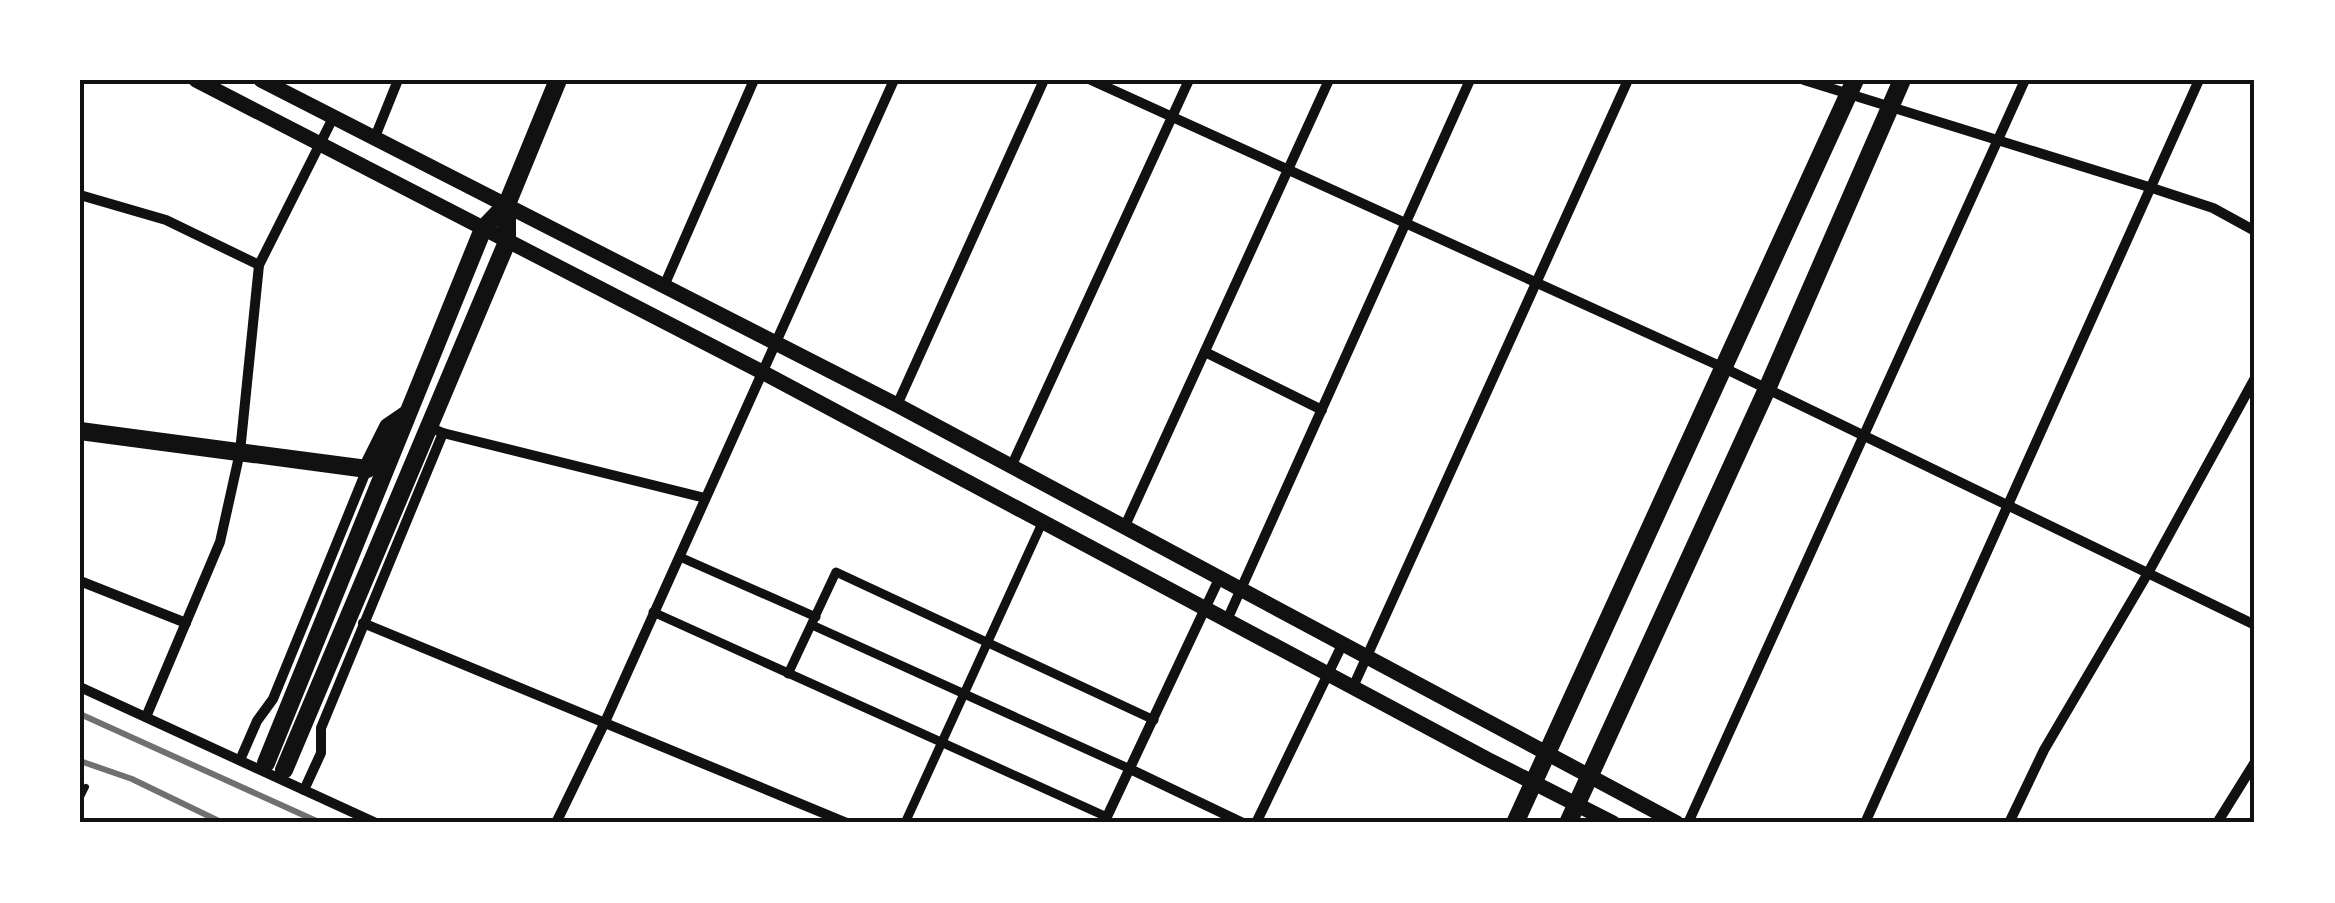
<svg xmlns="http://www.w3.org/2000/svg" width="2335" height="903" font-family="Ubuntu,sans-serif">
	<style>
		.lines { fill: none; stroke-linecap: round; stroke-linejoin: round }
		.service { stroke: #111; stroke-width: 6 }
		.pedestrian { stroke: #111; stroke-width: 9 }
		.minor { stroke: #111; stroke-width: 10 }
		.tertiary { stroke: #111; stroke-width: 15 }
		.secondary { stroke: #111; stroke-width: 18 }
		.primary { stroke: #111; stroke-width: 18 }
		.rail { stroke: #707070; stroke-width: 6 }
		.neatline { fill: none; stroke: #111; stroke-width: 4 }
	</style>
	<rect width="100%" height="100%" fill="#fff"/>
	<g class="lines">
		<!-- service -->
		<polyline class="service" points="80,799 86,787"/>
		<!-- pedestrian -->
		<g class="pedestrian">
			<polyline points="680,557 816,617"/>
			<polyline points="653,612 1107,817"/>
			<polyline points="812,625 1130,769"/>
			<polyline points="788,674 836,572 1154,720"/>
			<polyline points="905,823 1043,521"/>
		</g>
		<!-- minor -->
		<g class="minor">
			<polyline points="1091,80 1722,367 2255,625"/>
			<polyline points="1804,80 2152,188 2213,208 2255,231"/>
			<polyline points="375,137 398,80"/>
			<polyline points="80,195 166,220 259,265 240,452 220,542 146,717"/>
			<polyline points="259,265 334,116"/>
			<polyline points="664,286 754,80"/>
			<polyline points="1205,352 1322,410"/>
			<polyline points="897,405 1044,80"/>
			<polyline points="443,433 705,498"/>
			<polyline points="1011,467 1189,80"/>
			<polyline points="1124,528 1329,80"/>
			<polyline points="80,581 186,623"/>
			<polyline points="1227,620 1470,80"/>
			<polyline points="363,623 847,823"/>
			<polyline points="80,687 304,790"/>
			<polyline points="1353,687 1628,80"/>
			<polyline points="240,760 257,721 273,699 367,469"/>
			<polyline points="1130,769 1243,823"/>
			<polyline points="376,823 304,790 321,753 321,728 443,433 429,427"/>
			<polyline points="556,823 605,722 894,80"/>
			<polyline points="1104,823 1219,579"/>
			<polyline points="1256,823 1342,645"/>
			<polyline points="1688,823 2025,80"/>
			<polyline points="1865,823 2199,80"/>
			<polyline points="2009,823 2044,750 2148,573 2255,378"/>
			<polyline points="2217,823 2255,762"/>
		</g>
		<!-- tertiary -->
		<g class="tertiary">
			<polyline points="196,80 762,372 1489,760 1613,823"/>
			<polyline points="261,80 897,405 1677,823"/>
		</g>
		<!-- secondary -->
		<g class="secondary">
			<polyline points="80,431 367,469 388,427 407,414"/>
			<polyline points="266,763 483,229 507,204 558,80"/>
			<polyline points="284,770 507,242 507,204"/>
		</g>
		<!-- primary -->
		<g class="primary">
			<polyline points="1515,823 1855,80"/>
			<polyline points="1568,823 1767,389 1902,80"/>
		</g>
		<!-- rail -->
		<g class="rail">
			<polyline points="80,714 321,823"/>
			<polyline points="80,761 132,779 223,823"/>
		</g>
	</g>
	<!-- border -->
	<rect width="2335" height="903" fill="none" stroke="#ffffff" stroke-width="165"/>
	<rect x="82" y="82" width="2170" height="738" class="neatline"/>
</svg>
